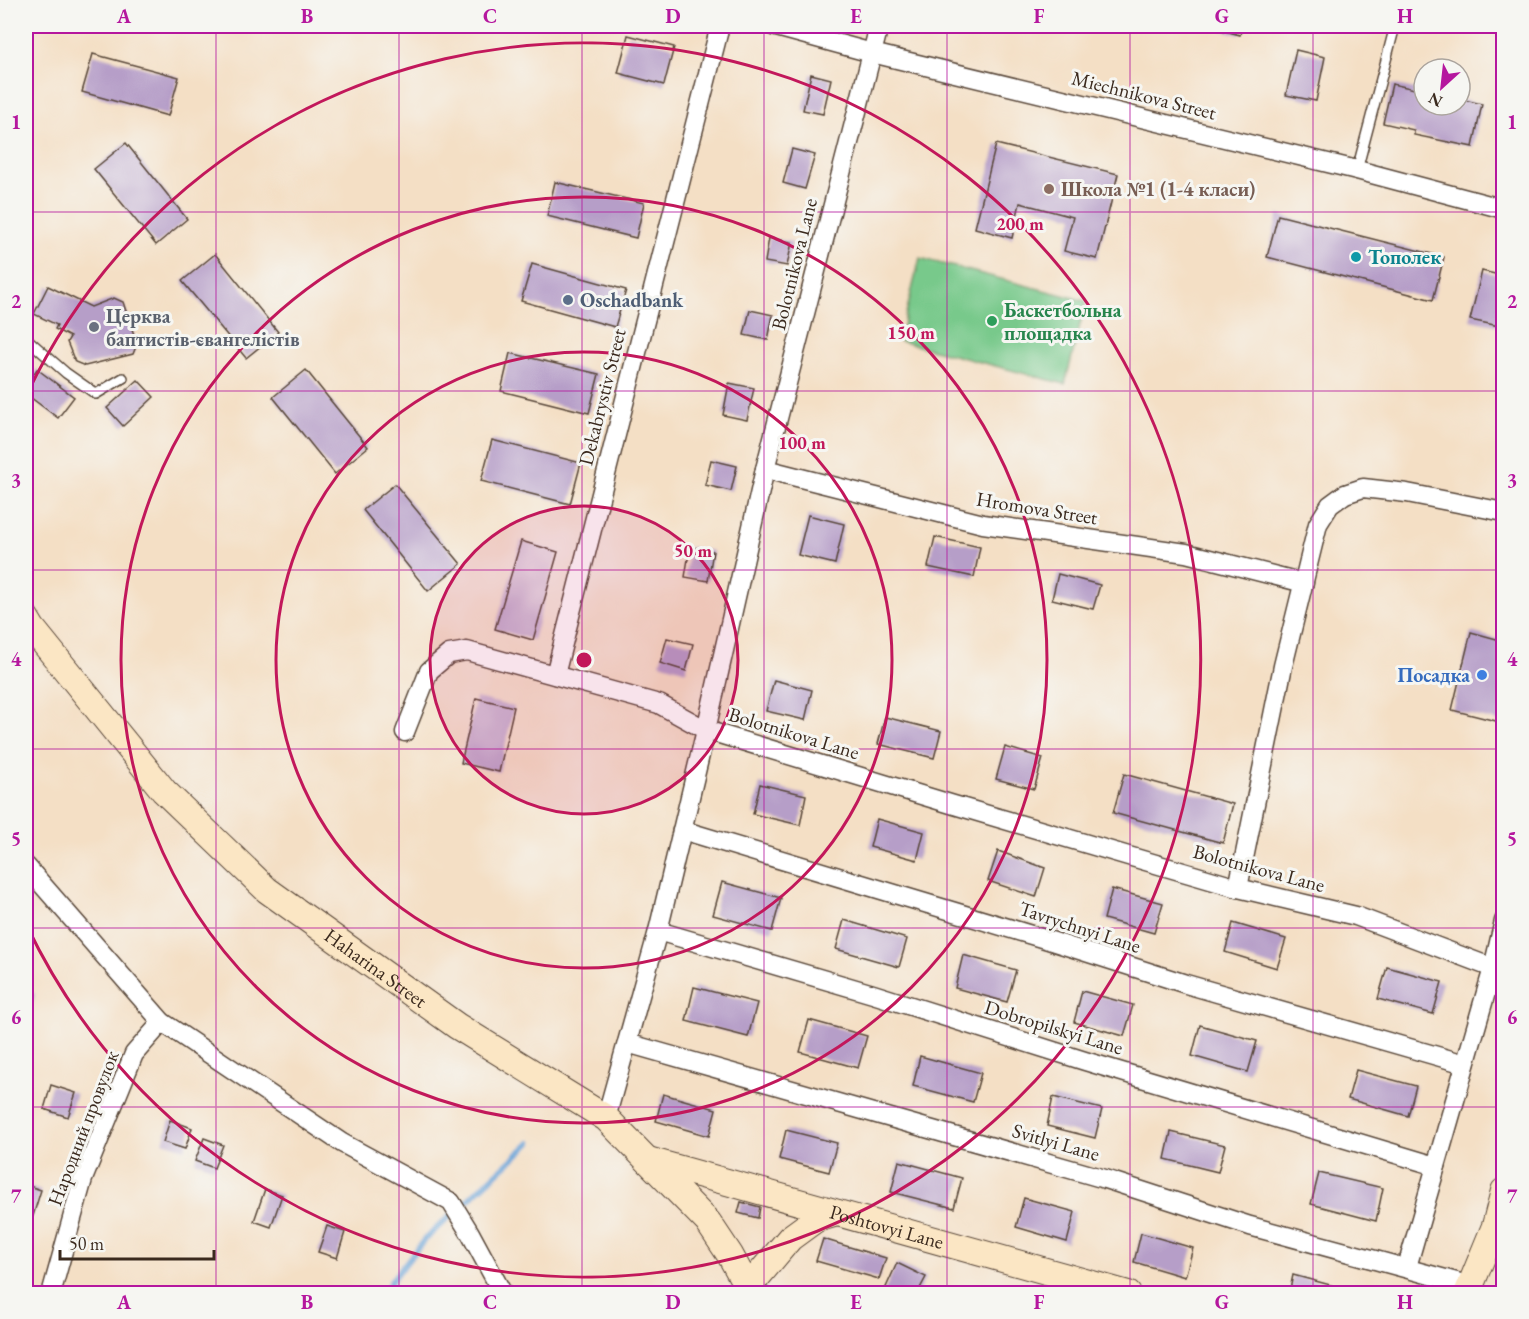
<svg xmlns="http://www.w3.org/2000/svg" width="1529" height="1319" font-family="'EB Garamond',serif">
	<style>
		.green { fill: #78c98b; stroke: #5a7a54; stroke-width: 1.5 }
		.lines { fill: none; stroke-linecap: round; stroke-linejoin: round }
		.stream { stroke: #66a0d5; stroke-width: 6 }
		.building { fill: #b69ec8 }
		.service-casing { stroke: #574537; stroke-width: 12 }
		.minor-casing { stroke: #574537; stroke-width: 21 }
		.secondary-casing { stroke: #574537; stroke-width: 28 }
		.service { stroke: #fff; stroke-width: 9 }
		.minor { stroke: #fff; stroke-width: 18 }
		.secondary { stroke: #fbe6c4; stroke-width: 26 }
		.grid { fill: none; stroke: #b5179e; stroke-width: 1.5; stroke-opacity: 0.55 }
		.ring { fill: none; stroke: #c2185b; stroke-width: 3 }
		.education-dot { fill: #8d6e63; stroke: #f6f6f2; stroke-width: 2 }
		.culture-dot { fill: #0f9aa8; stroke: #f6f6f2; stroke-width: 2 }
		.service-dot { fill: #5c6f8a; stroke: #f6f6f2; stroke-width: 2 }
		.leisure-dot { fill: #2e9e5b; stroke: #f6f6f2; stroke-width: 2 }
		.worship-dot { fill: #6b7280; stroke: #f6f6f2; stroke-width: 2 }
		.shop-dot { fill: #3f7fe0; stroke: #f6f6f2; stroke-width: 2 }
		.labels { text-anchor: middle; stroke-width: 6; stroke-linejoin: round; paint-order: stroke }
		.street-label { font-size: 20px; fill: #3b2a1e; stroke: #f6f6f2 }
		.education-label { font-size: 20px; font-weight: bold; fill: #785e54; stroke: #f6f6f2; text-anchor: start }
		.culture-label { font-size: 20px; font-weight: bold; fill: #0d838f; stroke: #f6f6f2; text-anchor: start }
		.service-label { font-size: 20px; font-weight: bold; fill: #4e5e75; stroke: #f6f6f2; text-anchor: start }
		.leisure-label { font-size: 20px; font-weight: bold; fill: #27864d; stroke: #f6f6f2; text-anchor: start }
		.worship-label { font-size: 20px; font-weight: bold; fill: #5b616d; stroke: #f6f6f2; text-anchor: start }
		.shop-label { font-size: 20px; font-weight: bold; fill: #366cbe; stroke: #f6f6f2; text-anchor: end }
		.centre { fill: #c2185b; stroke: #f6f6f2; stroke-width: 3 }
		.ring-label { font-size: 18px; text-anchor: middle; font-weight: bold; fill: #c2185b; stroke: #f6f6f2; stroke-width: 6; stroke-linejoin: round; paint-order: stroke }
		.neatline { fill: none; stroke: #b5179e; stroke-width: 2 }
		.grid-label { font-size: 20px; text-anchor: middle; font-weight: bold; fill: #b5179e }
	</style>
	<rect width="100%" height="100%" fill="#f6f6f2"/>
	<filter id="ink" filterUnits="userSpaceOnUse"><feTurbulence type="fractalNoise" baseFrequency=".0167" numOctaves="2"/><feDisplacementMap in="SourceGraphic" scale="12" xChannelSelector="R" yChannelSelector="G"/><feConvolveMatrix kernelMatrix="1 2 1 2 8 2 1 2 1" color-interpolation-filters="sRGB"/></filter>
	<filter id="wash" filterUnits="userSpaceOnUse"><feTurbulence type="fractalNoise" baseFrequency=".008" numOctaves="4" result="noise"/><feDisplacementMap in="SourceGraphic" scale="24" xChannelSelector="R" yChannelSelector="G"/><feGaussianBlur stdDeviation="1.35" result="paint"/><feColorMatrix in="noise" values="0 0 0 0 0 0 0 0 0 0 0 0 0 0 0 0 0 1.4 0 .05"/><feComposite in="paint" operator="in"/></filter>
	<g filter="url(#wash)">
		<rect width="100%" height="100%" fill="#f4dfc5"/>
		<!-- green -->
		<polygon class="green" points="920,258 1086,301 1065,384 899,341"/>
		<g class="lines">
			<!-- stream -->
			<polyline class="stream" points="384,1294 392,1280 425,1239 530,1143"/>
		</g>
		<g id="blocks">
			<!-- building -->
			<g class="building">
				<polygon points="157,26 193,26 191,34"/>
				<polygon points="1207,26 1243,26 1240,35"/>
				<polygon points="628,35 674,47 664,85 618,73"/>
				<polygon points="1296,50 1325,57 1316,101 1286,95"/>
				<polygon points="93,54 179,77 168,116 82,92"/>
				<polygon points="811,74 831,79 823,114 803,110"/>
				<polygon points="1392,84 1424,91 1424,105 1460,105 1460,99 1482,104 1473,147 1414,135 1414,130 1383,123"/>
				<polygon points="126,143 187,219 156,245 94,169"/>
				<polygon points="996,144 1118,174 1097,259 1064,251 1073,217 1020,203 1012,238 975,228"/>
				<polygon points="792,149 815,155 805,189 783,183"/>
				<polygon points="555,182 644,203 636,238 547,216"/>
				<polygon points="1278,215 1444,257 1433,300 1267,257"/>
				<polygon points="769,238 792,242 787,266 765,262"/>
				<polygon points="215,254 278,332 246,358 182,281"/>
				<polygon points="532,264 626,290 615,327 521,301"/>
				<polygon points="1482,271 1504,276 1504,327 1470,320"/>
				<polygon points="48,286 91,307 114,298 123,302 137,344 133,354 85,366 75,362 67,342 70,337 55,329 57,325 34,314"/>
				<polygon points="750,310 773,315 768,340 744,335"/>
				<polygon points="510,353 599,374 589,413 501,391"/>
				<polygon points="37,369 74,397 58,418 26,394 26,385"/>
				<polygon points="306,370 368,447 335,474 273,397"/>
				<polygon points="138,380 154,397 123,426 107,408"/>
				<polygon points="729,383 754,388 747,420 723,415"/>
				<polygon points="492,440 581,463 570,504 481,481"/>
				<polygon points="711,460 737,466 731,491 705,485"/>
				<polygon points="395,484 461,564 428,591 363,510"/>
				<polygon points="808,515 844,524 835,564 798,555"/>
				<polygon points="935,537 980,547 974,577 928,567"/>
				<polygon points="521,541 558,552 533,640 495,629"/>
				<polygon points="690,547 713,551 708,581 685,577"/>
				<polygon points="1058,574 1100,585 1093,609 1052,599"/>
				<polygon points="1471,632 1504,641 1504,723 1452,710"/>
				<polygon points="667,638 693,644 686,671 660,663"/>
				<polygon points="774,680 812,690 805,720 766,711"/>
				<polygon points="476,698 514,707 499,772 461,763"/>
				<polygon points="885,717 941,731 934,758 878,744"/>
				<polygon points="1005,747 1043,758 1034,789 996,779"/>
				<polygon points="1124,774 1233,804 1223,843 1113,813"/>
				<polygon points="760,784 806,795 800,825 753,814"/>
				<polygon points="877,819 924,832 917,860 870,847"/>
				<polygon points="998,851 1045,868 1036,897 988,881"/>
				<polygon points="722,882 781,898 772,931 713,915"/>
				<polygon points="1112,889 1163,903 1154,933 1104,919"/>
				<polygon points="844,920 907,939 899,967 836,949"/>
				<polygon points="1233,923 1286,939 1277,968 1225,952"/>
				<polygon points="963,955 1016,970 1007,1002 955,988"/>
				<polygon points="1387,967 1442,982 1433,1014 1378,999"/>
				<polygon points="694,987 757,1003 748,1037 686,1021"/>
				<polygon points="26,991 35,994 28,1019 26,1019"/>
				<polygon points="1082,991 1133,1005 1124,1036 1074,1022"/>
				<polygon points="809,1020 867,1036 858,1068 800,1052"/>
				<polygon points="1200,1025 1257,1041 1248,1072 1192,1056"/>
				<polygon points="920,1056 981,1073 973,1102 913,1086"/>
				<polygon points="1356,1070 1416,1086 1408,1116 1348,1099"/>
				<polygon points="51,1085 76,1093 68,1117 44,1109"/>
				<polygon points="663,1094 716,1109 709,1136 656,1121"/>
				<polygon points="1053,1097 1102,1109 1095,1138 1047,1126"/>
				<polygon points="170,1120 192,1128 185,1149 163,1142"/>
				<polygon points="786,1130 837,1143 829,1172 779,1159"/>
				<polygon points="1171,1132 1225,1145 1218,1172 1165,1159"/>
				<polygon points="204,1138 223,1145 214,1168 195,1161"/>
				<polygon points="899,1161 962,1178 954,1208 891,1192"/>
				<polygon points="1319,1173 1383,1188 1376,1221 1311,1204"/>
				<polygon points="26,1185 41,1190 33,1216 26,1213"/>
				<polygon points="265,1189 282,1195 271,1227 254,1221"/>
				<polygon points="1024,1198 1075,1212 1067,1242 1016,1227"/>
				<polygon points="741,1202 760,1207 758,1218 738,1213"/>
				<polygon points="327,1226 345,1232 337,1258 318,1252"/>
				<polygon points="1141,1233 1193,1248 1185,1277 1134,1262"/>
				<polygon points="823,1239 886,1258 879,1279 816,1261"/>
				<polygon points="897,1263 926,1277 917,1294 883,1294"/>
				<polygon points="1293,1275 1349,1290 1348,1294 1289,1294"/>
			</g>
		</g>
	</g>
	<g filter="url(#ink)">
		<use href="#blocks" fill-opacity="0" stroke="#574537" stroke-width="1.5"/>
		<g class="lines">
			<!-- service casing -->
			<g class="service-casing">
				<g id="service">
					<polyline points="1357,170 1395,26"/>
					<polyline points="26,338 66,373 96,394 123,378"/>
					<polyline points="751,1288 769,1294"/>
				</g>
			</g>
			<!-- minor casing -->
			<g class="minor-casing">
				<g id="minor">
					<polyline points="773,26 872,53 1357,170 1504,209"/>
					<polyline points="879,26 765,469 706,730 954,805 1238,888 1356,916 1493,968"/>
					<polyline points="765,469 983,524 1186,553 1304,583"/>
					<polyline points="555,675 720,26"/>
					<polyline points="405,732 429,671 449,654 467,651 659,704 706,730 658,931 606,1118"/>
					<polyline points="682,830 1048,940 1186,984 1465,1064"/>
					<polyline points="26,866 162,1022 342,1143 451,1202 470,1233 503,1294"/>
					<polyline points="1238,888 1283,666 1318,524 1330,505 1345,494 1363,488 1407,493 1504,512"/>
					<polyline points="658,931 873,994 1085,1061 1436,1166"/>
					<polyline points="627,1043 1105,1179 1250,1226 1471,1286"/>
					<polyline points="1407,1267 1493,968 1504,921"/>
					<polyline points="51,1294 83,1179 134,1054 162,1022"/>
				</g>
			</g>
			<!-- secondary casing -->
			<g class="secondary-casing">
				<g id="secondary">
					<path id="s1" d="M 26,618 L 32,628 L 164,791 L 267,890 L 457,1026 L 606,1118 L 708,1222 L 730,1255 L 748,1288"/>
					<path id="s2" d="M 648,1160 L 1128,1294"/>
					<polyline points="746,1294 748,1288 790,1238 816,1219 837,1213"/>
					<polyline points="1467,1294 1495,1226 1504,1191"/>
				</g>
			</g>
			<!-- service -->
			<use href="#service" class="service"/>
			<!-- minor -->
			<use href="#minor" class="minor"/>
			<!-- secondary -->
			<use href="#secondary" class="secondary"/>
		</g>
	</g>
	<!-- grid -->
	<path class="grid" d="M 216,26 L 216,1294M 399,26 L 399,1294M 582,26 L 582,1294M 764,26 L 764,1294M 947,26 L 947,1294M 1130,26 L 1130,1294M 1313,26 L 1313,1294M 26,212 L 1504,212M 26,391 L 1504,391M 26,570 L 1504,570M 26,749 L 1504,749M 26,928 L 1504,928M 26,1107 L 1504,1107"/>
	<!-- distance rings -->
	<circle cx="584" cy="660" r="154" fill="#c2185b" fill-opacity=".12"/>
	<g class="ring">
		<circle cx="584" cy="660" r="154"/>
		<circle cx="584" cy="660" r="308"/>
		<circle cx="584" cy="660" r="463"/>
		<path d="M27 394A617 617 0 1 1 27 926"/>
	</g>
	<!-- markers -->
	<circle class="education-dot" cx="1049" cy="189" r="6"/>
	<circle class="culture-dot" cx="1356" cy="257" r="6"/>
	<circle class="service-dot" cx="568" cy="300" r="6"/>
	<circle class="leisure-dot" cx="992" cy="321" r="6"/>
	<circle class="worship-dot" cx="94" cy="327" r="6"/>
	<circle class="shop-dot" cx="1482" cy="675" r="6"/>
	<g class="labels">
		<!-- street labels -->
		<g class="street-label">
			<text transform="translate(1144 95) rotate(14)" y="7">Miechnikova Street</text>
			<text transform="translate(794 264) rotate(-76)" y="7">Bolotnikova Lane</text>
			<text transform="translate(602 397) rotate(-76)" y="7">Dekabrystiv Street</text>
			<text transform="translate(1037 508) rotate(9)" y="7">Hromova Street</text>
			<text transform="translate(794 733) rotate(17)" y="7">Bolotnikova Lane</text>
			<text transform="translate(1259 868) rotate(15)" y="7">Bolotnikova Lane</text>
			<text transform="translate(1080 927) rotate(18)" y="7">Tavrychnyi Lane</text>
			<text dy="7" stroke="none"><textPath href="#s1" startOffset="498">Haharina Street</textPath></text>
			<text transform="translate(1054 1027) rotate(17)" y="7">Dobropilskyi Lane</text>
			<text transform="translate(83 1128) rotate(-69)" y="7">Народний провулок</text>
			<text transform="translate(1056 1142) rotate(16)" y="7">Svitlyi Lane</text>
			<text dy="7" stroke="none"><textPath href="#s2" startOffset="248">Poshtovyi Lane</textPath></text>
		</g>
		<!-- education labels -->
		<g class="education-label">
			<text x="1061" y="196">Школа №1 (1-4 класи)</text>
		</g>
		<!-- culture labels -->
		<g class="culture-label">
			<text x="1368" y="264">Тополек</text>
		</g>
		<!-- service labels -->
		<g class="service-label">
			<text x="580" y="307">Oschadbank</text>
		</g>
		<!-- leisure labels -->
		<g class="leisure-label">
			<text x="1004" y="317">Баскетбольна<tspan x="1004" dy="23">площадка</tspan></text>
		</g>
		<!-- worship labels -->
		<g class="worship-label">
			<text x="106" y="323">Церква<tspan x="106" dy="23">баптистів-євангелістів</tspan></text>
		</g>
		<!-- shop labels -->
		<g class="shop-label">
			<text x="1470" y="682">Посадка</text>
		</g>
	</g>
	<circle cx="584" cy="660" r="9" class="centre"/>
	<g class="ring-label">
		<text x="1020" y="230">200 m</text>
		<text x="911" y="339">150 m</text>
		<text x="802" y="449">100 m</text>
		<text x="693" y="557">50 m</text>
	</g>
	<!-- margin -->
	<rect width="1529" height="1319" fill="none" stroke="#f6f6f2" stroke-width="66"/>
	<!-- north arrow -->
	<g transform="translate(1442 87) rotate(207)"><circle r="28" fill="#f6f6f2" stroke="#aba49d" stroke-width="1.5"/>
	<path d="M0-4.5L10 22L0 15L-10 22Z" fill="#b5179e"/>
	<text y="-9" font-size="16" font-weight="bold" text-anchor="middle" fill="#3b2a1e">N</text>
	</g>
	<!-- scale -->
	<path d="M60 1250v9h154v-9" fill="none" stroke="#3b2a1e" stroke-width="3"/>
	<text x="69" y="1250" font-size="18" fill="#3b2a1e" stroke="#f6f6f2" stroke-width="4.5" paint-order="stroke">50 m</text>
	<rect x="33" y="33" width="1463" height="1253" class="neatline"/>
	<g class="grid-label">
		<text x="124" y="23">A</text>
		<text x="307" y="23">B</text>
		<text x="490" y="23">C</text>
		<text x="673" y="23">D</text>
		<text x="856" y="23">E</text>
		<text x="1039" y="23">F</text>
		<text x="1222" y="23">G</text>
		<text x="1405" y="23">H</text>
		<text x="16" y="129">1</text>
		<text x="1512" y="129">1</text>
		<text x="16" y="308">2</text>
		<text x="1512" y="308">2</text>
		<text x="16" y="487">3</text>
		<text x="1512" y="487">3</text>
		<text x="16" y="666">4</text>
		<text x="1512" y="666">4</text>
		<text x="16" y="845">5</text>
		<text x="1512" y="845">5</text>
		<text x="16" y="1024">6</text>
		<text x="1512" y="1024">6</text>
		<text x="16" y="1203">7</text>
		<text x="1512" y="1203">7</text>
		<text x="124" y="1309">A</text>
		<text x="307" y="1309">B</text>
		<text x="490" y="1309">C</text>
		<text x="673" y="1309">D</text>
		<text x="856" y="1309">E</text>
		<text x="1039" y="1309">F</text>
		<text x="1222" y="1309">G</text>
		<text x="1405" y="1309">H</text>
	</g>
</svg>
